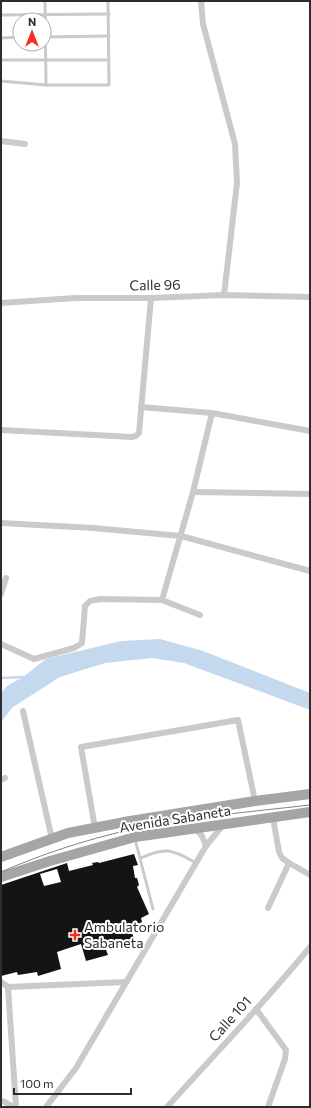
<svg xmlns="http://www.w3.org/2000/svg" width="311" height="1108" font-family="Commissioner,sans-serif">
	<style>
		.water { fill: #c4d8ee }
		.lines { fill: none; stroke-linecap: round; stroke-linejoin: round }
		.stream { stroke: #c4d8ee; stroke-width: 2.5 }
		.building { fill: #141414; fill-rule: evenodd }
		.lane { stroke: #cacaca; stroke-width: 3 }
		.street { stroke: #cacaca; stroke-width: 6 }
		.primary { stroke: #a5a5a5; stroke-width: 10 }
		.tram { stroke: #828282; stroke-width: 1 }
		.poi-dot { fill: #f32e21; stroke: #fff; stroke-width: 1.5 }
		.labels { text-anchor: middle; stroke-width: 4; stroke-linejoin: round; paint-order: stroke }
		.street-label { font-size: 14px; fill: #2d2d2d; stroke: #fff }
		.poi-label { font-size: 14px; fill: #2d2d2d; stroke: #fff; text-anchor: start }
	</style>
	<rect width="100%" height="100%" fill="#fff"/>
	<!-- water -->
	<polygon class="water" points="160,639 203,651 310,693 310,710 184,663 152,658 105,663 60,677 13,707 1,722 1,693 7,686 23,677 46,659 121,641"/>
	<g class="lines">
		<!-- stream -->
		<polyline class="stream" points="1,678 23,677"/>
	</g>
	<!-- building -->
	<path class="building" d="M 134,854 L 138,865 L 133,866 L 135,878 L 137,878 L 139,885 L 137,887 L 149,914 L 141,918 L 142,922 L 138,924 L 140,931 L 132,933 L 134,938 L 105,947 L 108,955 L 86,961 L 81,944 L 57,952 L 61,969 L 38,976 L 37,972 L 18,975 L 17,972 L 1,976 L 1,885 L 67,863 L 69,871 L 93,865 L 92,863 L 98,862 L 99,863 ZM 57,869 L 61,882 L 44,886 L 40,874 Z"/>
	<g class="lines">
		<!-- lane -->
		<g class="lane">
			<polyline points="45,1 46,85"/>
			<polyline points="1,15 109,14"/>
			<polyline points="45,37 109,36"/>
			<polyline points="1,38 20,37"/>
			<polyline points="1,60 109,60"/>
			<polyline points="1,81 46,85 109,85 108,1"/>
			<polyline points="135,839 153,909"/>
			<path d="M 141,858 C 166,846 173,850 196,863"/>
		</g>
		<!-- street -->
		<g class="street">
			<polyline points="201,1 203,24 235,144 237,183 224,295"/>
			<polyline points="1,141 25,144"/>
			<polyline points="1,303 75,298 151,298 224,295 310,297"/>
			<polyline points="141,407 212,413 310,431"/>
			<polyline points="1,430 132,437 136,436 139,433 151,298"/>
			<polyline points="193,492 310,494"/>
			<polyline points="1,523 93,528 181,536 310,571"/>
			<polyline points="1,594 6,578"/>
			<polyline points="162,600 200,615"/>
			<polyline points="1,644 34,659 74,648 82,643 85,606 90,601 100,599 162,600 193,492 212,413"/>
			<polyline points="23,711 52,839"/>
			<polyline points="1,780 5,778"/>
			<polyline points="273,818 279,852 282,858 289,863"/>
			<polyline points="95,828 81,747 238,720 255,801"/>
			<polyline points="196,829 202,836 206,846"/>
			<polyline points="268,908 289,863 310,875"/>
			<polyline points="1,982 8,987 126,982"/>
			<polyline points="8,987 16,1107"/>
			<polyline points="256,1009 286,1050 285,1059 268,1107"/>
			<polyline points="1,1101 5,1102 13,1107"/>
			<polyline points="46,1107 76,1068 196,863 206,846 223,825"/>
			<path d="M 167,1107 C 215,1054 265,1002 310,947"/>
		</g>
		<!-- primary -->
		<g class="primary">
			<polyline points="1,857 68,833 130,821 255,801 310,794"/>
			<polyline points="1,877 50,861 135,837 310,812"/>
		</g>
		<!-- tram -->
		<path class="tram" d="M 1,872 C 42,854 85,840 129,830 C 188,817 249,812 310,805"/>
	</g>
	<!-- markers -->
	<path class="poi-dot" d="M73 929h4v4h4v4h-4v4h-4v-4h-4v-4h4z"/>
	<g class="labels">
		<!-- street labels -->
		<g class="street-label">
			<text transform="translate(155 285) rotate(-1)" y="5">Calle 96</text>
			<text transform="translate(175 819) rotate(-9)" y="5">Avenida Sabaneta</text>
			<text transform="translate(230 1019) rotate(-48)" y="5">Calle 101</text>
		</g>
		<!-- poi labels -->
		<g class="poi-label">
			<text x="84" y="932">Ambulatorio<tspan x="84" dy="16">Sabaneta</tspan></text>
		</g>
	</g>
	<!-- border -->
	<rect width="311" height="1108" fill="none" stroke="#2d2d2d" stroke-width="4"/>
	<!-- north arrow -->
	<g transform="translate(32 32)"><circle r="19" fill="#ffffff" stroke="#ababab"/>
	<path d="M0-3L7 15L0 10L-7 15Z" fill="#f32e21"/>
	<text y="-6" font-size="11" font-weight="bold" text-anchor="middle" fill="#2d2d2d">N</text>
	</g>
	<!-- scale -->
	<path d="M14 1088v6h117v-6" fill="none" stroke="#2d2d2d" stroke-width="2"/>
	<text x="20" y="1088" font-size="12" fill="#2d2d2d" stroke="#ffffff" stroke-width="3" paint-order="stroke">100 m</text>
</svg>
